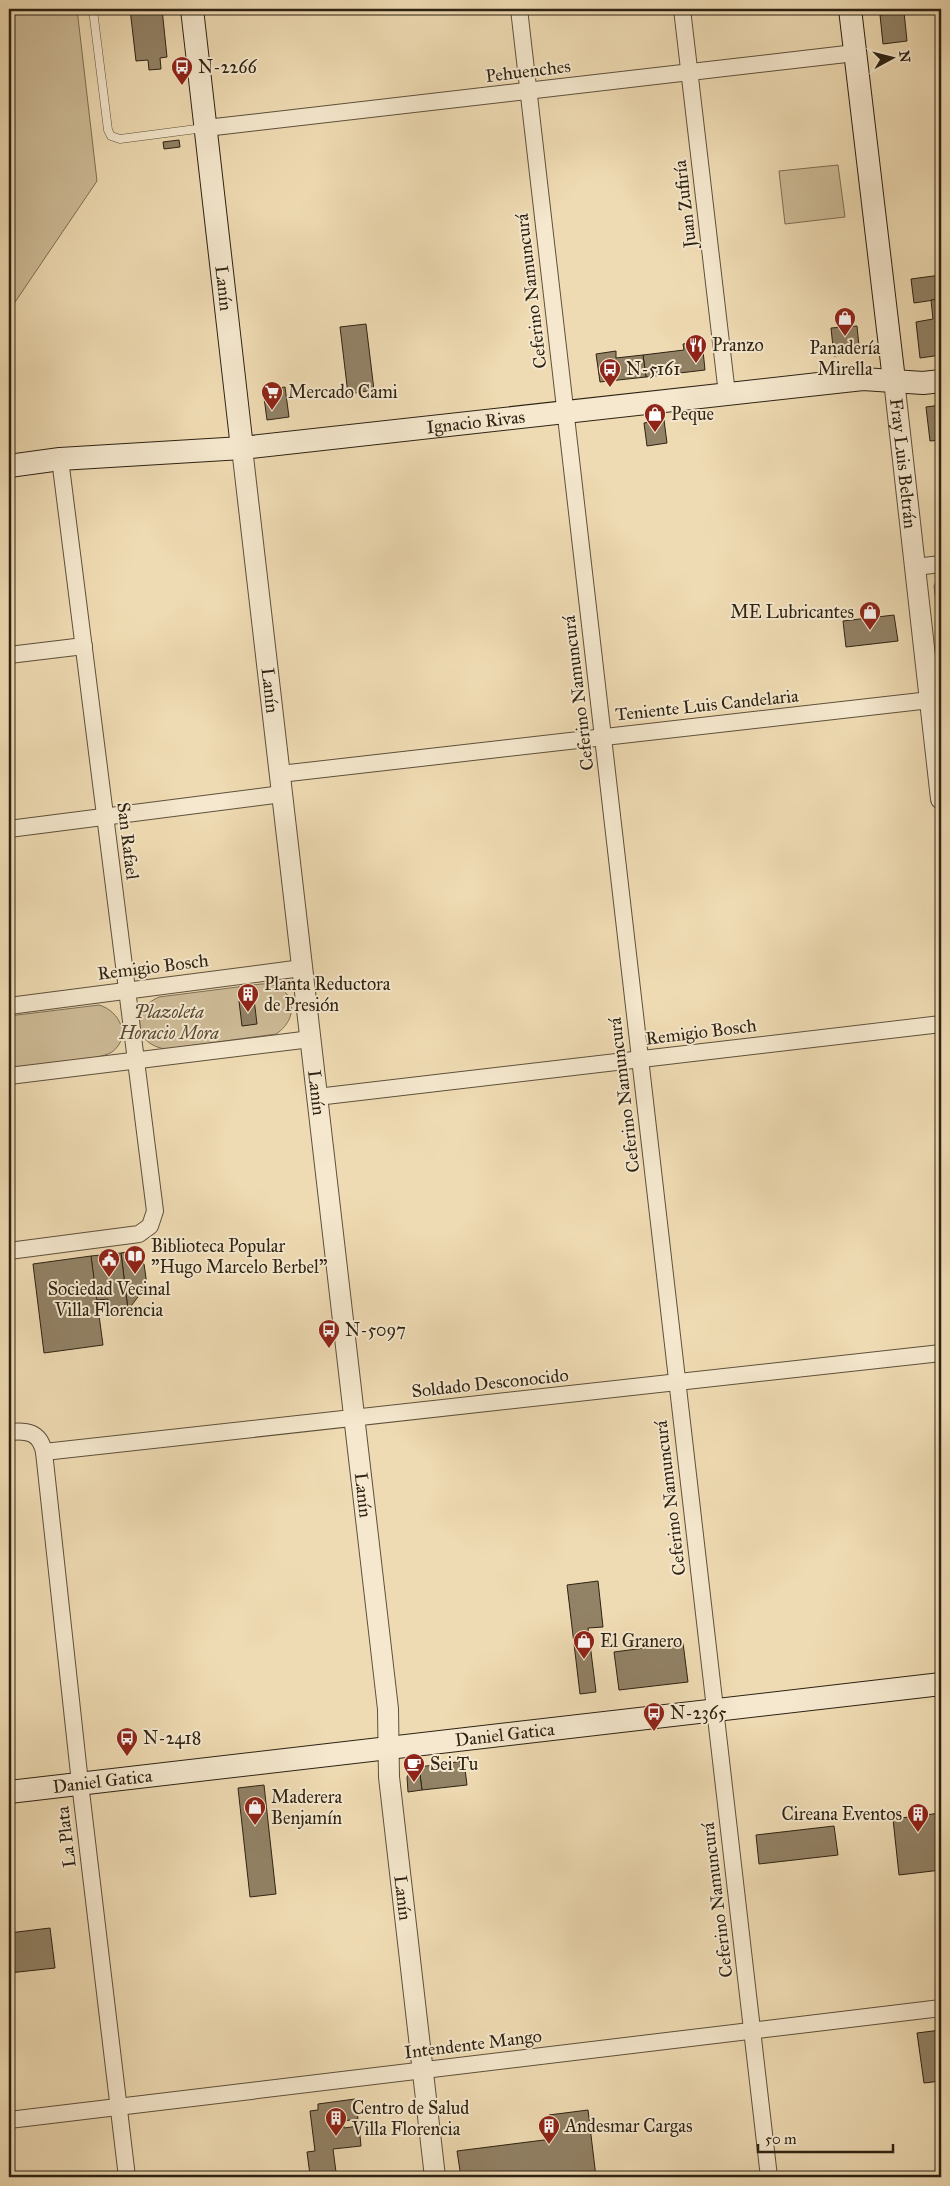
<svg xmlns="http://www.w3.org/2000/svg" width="950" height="2186" font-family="'IM FELL Great Primer',serif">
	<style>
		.green { fill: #cebc98; stroke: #7e6f56 }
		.building { fill: #928266; stroke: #2d2213 }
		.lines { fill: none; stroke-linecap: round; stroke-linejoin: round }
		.service-casing { stroke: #5e503b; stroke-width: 9 }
		.minor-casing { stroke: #5e503b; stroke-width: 18 }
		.tertiary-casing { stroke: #5e503b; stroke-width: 22 }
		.secondary-casing { stroke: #2d2213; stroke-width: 24 }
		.service { stroke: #f5e8ce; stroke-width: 8 }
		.minor { stroke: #f5e8ce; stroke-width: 16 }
		.tertiary { stroke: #f5e8ce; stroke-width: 20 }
		.secondary { stroke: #f5e8ce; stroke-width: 22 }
		.labels { text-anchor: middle; stroke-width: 4; stroke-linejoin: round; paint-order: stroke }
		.poi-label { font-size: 18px; fill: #2d2213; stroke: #f5e8ce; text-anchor: start }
		.street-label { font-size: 18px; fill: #2d2213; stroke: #f5e8ce }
		.park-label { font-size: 18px; font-style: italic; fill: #554834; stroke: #f5e8ce }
	</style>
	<rect width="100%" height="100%" fill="#efdbb3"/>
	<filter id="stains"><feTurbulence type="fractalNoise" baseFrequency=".004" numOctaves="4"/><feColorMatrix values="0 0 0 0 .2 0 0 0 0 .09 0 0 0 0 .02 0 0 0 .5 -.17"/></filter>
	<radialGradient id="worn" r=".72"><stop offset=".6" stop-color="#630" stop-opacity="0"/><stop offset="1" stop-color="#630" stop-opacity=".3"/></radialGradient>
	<!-- green -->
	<g class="green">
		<polygon points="9,9 77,9 97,181 9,311"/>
		<polygon points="838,165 845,217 785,224 779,171"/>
		<polygon points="941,579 941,648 934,586 936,581"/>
		<path d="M 261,984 C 293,982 303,1016 276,1034 L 166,1049 C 134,1045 129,1010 159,997 Z"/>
		<path d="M 99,1005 C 120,1011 132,1037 112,1052 C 98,1061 29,1065 9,1068 L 9,1016 Z"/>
	</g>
	<!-- building -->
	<g class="building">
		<polygon points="130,9 162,9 167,57 160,58 161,69 149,70 148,60 136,61"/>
		<polygon points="904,12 907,41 883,44 880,15"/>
		<polygon points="179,140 180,147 164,149 163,142"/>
		<polygon points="941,275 941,299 914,303 911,279"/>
		<polygon points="941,299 941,355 920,358 916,322 933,319 931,300"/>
		<polygon points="366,324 374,390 348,394 340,327"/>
		<polygon points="857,326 859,346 853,353 834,356 831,328"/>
		<polygon points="702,341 705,370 646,377 643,355 684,350 683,344"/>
		<polygon points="616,351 616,358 643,355 646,377 600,382 596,354"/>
		<polygon points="285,387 289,417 267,420 263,390"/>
		<polygon points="941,405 941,440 930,441 926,407"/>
		<polygon points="664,420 667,443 647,446 644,423"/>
		<polygon points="894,615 898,641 846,647 843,621"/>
		<polygon points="254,999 257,1024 242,1026 239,1001"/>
		<polygon points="132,1251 144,1264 147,1285 128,1310 121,1253"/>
		<polygon points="121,1253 128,1310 110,1312 108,1299 96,1300 91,1256"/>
		<polygon points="91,1256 103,1345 44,1353 33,1264"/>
		<polygon points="598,1581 603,1627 588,1628 596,1692 580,1694 567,1585"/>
		<polygon points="683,1643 688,1682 619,1690 614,1652"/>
		<polygon points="464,1761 467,1785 422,1790 419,1767"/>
		<polygon points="413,1767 419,1767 422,1790 408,1792 407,1777"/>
		<polygon points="264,1785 276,1894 250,1897 238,1788"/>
		<polygon points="941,1813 941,1870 899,1875 893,1819"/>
		<polygon points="834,1826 838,1855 759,1864 756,1835"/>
		<polygon points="50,1928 55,1968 9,1973 9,1933"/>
		<polygon points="941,2030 941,2081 924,2083 917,2033"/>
		<polygon points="355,2099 358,2119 343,2121 344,2128 359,2126 361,2146 333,2149 336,2172 310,2175 307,2152 315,2151 310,2111 318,2110 318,2104"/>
		<polygon points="588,2110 596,2177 461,2177 457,2151 552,2139 549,2115"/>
	</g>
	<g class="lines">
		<!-- service casing -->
		<g class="service-casing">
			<polyline id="service" points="93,10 108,130 111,136 120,139 204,128"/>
		</g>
		<!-- minor casing -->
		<g class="minor-casing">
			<g id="minor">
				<polyline points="519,9 769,2177"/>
				<polyline points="682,9 727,394"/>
				<polyline points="206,128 855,53"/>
				<polyline points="915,567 941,564"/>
				<polyline points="9,655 84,646"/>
				<polyline points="280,774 930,700"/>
				<polyline points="9,829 282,794"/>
				<polyline points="9,1006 302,968"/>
				<polyline points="9,1076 311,1039"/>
				<polyline points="317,1097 941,1024"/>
				<polyline points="9,1251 139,1234 150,1226 155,1211 60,459"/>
				<path d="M 9,1432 C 27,1430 40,1432 44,1452 L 80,1783 L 127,2177"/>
				<polyline points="44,1452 941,1353"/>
				<polyline points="9,2120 941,2008"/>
			</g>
		</g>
		<!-- tertiary casing -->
		<g class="tertiary-casing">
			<g id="tertiary">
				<path id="s1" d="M 894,380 L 941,799"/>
				<path id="s2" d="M 242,448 L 388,1709 L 389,1777 L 435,2177"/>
			</g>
		</g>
		<!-- secondary casing -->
		<g class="secondary-casing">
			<g id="secondary">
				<path id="s3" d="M 192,9 L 242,448"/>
				<polyline points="850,9 894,380"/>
				<path id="s4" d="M 9,466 L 60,459 L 242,448 L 863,379 L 923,383 L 941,381"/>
				<path id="s5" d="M 9,1792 L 941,1684"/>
			</g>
		</g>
		<!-- service -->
		<use href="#service" class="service"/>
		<!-- minor -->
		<use href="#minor" class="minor"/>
		<!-- tertiary -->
		<use href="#tertiary" class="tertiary"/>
		<!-- secondary -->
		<use href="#secondary" class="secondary"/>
	</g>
	<!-- icons -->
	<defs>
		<g id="bus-pin" transform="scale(1.125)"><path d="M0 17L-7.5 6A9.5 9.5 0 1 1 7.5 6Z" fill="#8f2418" stroke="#f5e8ce"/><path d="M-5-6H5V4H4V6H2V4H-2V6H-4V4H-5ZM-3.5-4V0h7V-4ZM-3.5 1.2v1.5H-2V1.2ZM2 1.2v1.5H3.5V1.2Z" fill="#fff"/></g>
		<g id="shop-pin" transform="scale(1.125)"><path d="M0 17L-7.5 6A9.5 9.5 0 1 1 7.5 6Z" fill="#8f2418" stroke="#f5e8ce"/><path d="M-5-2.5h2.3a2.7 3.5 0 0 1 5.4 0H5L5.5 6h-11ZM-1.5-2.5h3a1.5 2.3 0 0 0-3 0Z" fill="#fff"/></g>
		<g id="restaurant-pin" transform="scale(1.125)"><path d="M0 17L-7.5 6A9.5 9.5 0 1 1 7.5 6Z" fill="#8f2418" stroke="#f5e8ce"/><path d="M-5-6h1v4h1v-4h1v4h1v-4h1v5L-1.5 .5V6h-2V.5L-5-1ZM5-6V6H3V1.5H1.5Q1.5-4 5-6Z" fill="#fff"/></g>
		<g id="supermarket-pin" transform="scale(1.125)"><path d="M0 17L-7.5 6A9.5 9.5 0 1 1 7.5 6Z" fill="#8f2418" stroke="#f5e8ce"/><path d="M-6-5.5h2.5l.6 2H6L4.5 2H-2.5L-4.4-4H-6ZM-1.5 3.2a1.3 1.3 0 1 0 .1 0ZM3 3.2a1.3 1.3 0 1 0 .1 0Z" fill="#fff"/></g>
		<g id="building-pin" transform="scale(1.125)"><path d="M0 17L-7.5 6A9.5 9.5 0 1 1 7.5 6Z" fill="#8f2418" stroke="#f5e8ce"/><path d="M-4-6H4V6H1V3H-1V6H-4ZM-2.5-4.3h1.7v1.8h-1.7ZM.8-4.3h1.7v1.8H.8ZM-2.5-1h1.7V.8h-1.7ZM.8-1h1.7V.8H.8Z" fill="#fff"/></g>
		<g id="library-pin" transform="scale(1.125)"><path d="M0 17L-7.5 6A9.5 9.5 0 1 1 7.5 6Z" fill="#8f2418" stroke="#f5e8ce"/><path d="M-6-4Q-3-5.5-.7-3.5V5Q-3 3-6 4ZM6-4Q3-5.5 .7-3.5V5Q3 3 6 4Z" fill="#fff"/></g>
		<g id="civic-pin" transform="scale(1.125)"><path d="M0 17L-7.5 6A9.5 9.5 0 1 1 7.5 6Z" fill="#8f2418" stroke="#f5e8ce"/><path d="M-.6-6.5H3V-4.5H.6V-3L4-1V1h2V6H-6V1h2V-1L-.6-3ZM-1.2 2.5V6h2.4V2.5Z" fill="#fff"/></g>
		<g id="cafe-pin" transform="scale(1.125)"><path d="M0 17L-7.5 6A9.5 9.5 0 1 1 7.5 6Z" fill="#8f2418" stroke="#f5e8ce"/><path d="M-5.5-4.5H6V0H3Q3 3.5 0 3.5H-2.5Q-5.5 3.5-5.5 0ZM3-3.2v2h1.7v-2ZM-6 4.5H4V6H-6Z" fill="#fff"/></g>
	</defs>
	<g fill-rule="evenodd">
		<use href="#bus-pin" x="182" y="67"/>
		<use href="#shop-pin" x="845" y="318"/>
		<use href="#restaurant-pin" x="696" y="345"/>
		<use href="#bus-pin" x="610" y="369"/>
		<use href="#supermarket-pin" x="272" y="392"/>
		<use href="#shop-pin" x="655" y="414"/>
		<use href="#shop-pin" x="870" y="612"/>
		<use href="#building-pin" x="248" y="994"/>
		<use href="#library-pin" x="135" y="1256"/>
		<use href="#civic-pin" x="109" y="1259"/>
		<use href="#bus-pin" x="329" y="1330"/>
		<use href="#shop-pin" x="584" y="1641"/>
		<use href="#bus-pin" x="654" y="1713"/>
		<use href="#bus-pin" x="127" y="1738"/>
		<use href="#cafe-pin" x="414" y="1764"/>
		<use href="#shop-pin" x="255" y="1807"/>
		<use href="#building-pin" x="918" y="1814"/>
		<use href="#building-pin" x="336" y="2118"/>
		<use href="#building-pin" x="549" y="2126"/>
	</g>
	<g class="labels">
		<!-- poi labels -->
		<g class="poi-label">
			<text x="198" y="73">N-2266</text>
			<text x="712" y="351">Pranzo</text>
			<text x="845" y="354" text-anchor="middle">Panadería<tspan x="845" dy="21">Mirella</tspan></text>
			<text x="626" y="375">N-5161</text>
			<text x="288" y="398">Mercado Cami</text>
			<text x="671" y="420">Peque</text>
			<text x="854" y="618" text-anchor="end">ME Lubricantes</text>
			<text x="264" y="990">Planta Reductora<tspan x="264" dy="21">de Presión</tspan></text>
			<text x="151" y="1252">Biblioteca Popular<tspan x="151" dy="21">"Hugo Marcelo Berbel"</tspan></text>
			<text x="109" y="1295" text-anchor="middle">Sociedad Vecinal<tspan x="109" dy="21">Villa Florencia</tspan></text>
			<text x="345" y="1336">N-5097</text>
			<text x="600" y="1647">El Granero</text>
			<text x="670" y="1719">N-2365</text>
			<text x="143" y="1744">N-2418</text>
			<text x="430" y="1770">Sei Tu</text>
			<text x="271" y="1803">Maderera<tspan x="271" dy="21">Benjamín</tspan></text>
			<text x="902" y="1820" text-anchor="end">Cireana Eventos</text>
			<text x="352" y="2114">Centro de Salud<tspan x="352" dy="21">Villa Florencia</tspan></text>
			<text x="565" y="2132">Andesmar Cargas</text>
		</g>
		<!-- street labels -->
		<g class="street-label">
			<text transform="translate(528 71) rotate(-7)" y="6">Pehuenches</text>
			<text transform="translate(685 204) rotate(-97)" y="6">Juan Zufiría</text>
			<text dy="6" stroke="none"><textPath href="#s3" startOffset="281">Lanín</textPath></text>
			<text transform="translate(531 291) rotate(-97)" y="6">Ceferino Namuncurá</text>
			<text dy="6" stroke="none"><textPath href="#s4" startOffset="469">Ignacio Rivas</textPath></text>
			<text dy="6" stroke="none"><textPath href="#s1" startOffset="84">Fray Luis Beltrán</textPath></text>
			<text dy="6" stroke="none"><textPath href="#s2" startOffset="244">Lanín</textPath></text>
			<text transform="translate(578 693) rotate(-97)" y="6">Ceferino Namuncurá</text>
			<text transform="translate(707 705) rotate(-6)" y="6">Teniente Luis Candelaria</text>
			<text transform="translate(128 841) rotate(83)" y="6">San Rafael</text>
			<text transform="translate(153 967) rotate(-7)" y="6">Remigio Bosch</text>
			<text transform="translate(701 1032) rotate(-7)" y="6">Remigio Bosch</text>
			<text dy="6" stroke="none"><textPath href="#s2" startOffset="649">Lanín</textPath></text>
			<text transform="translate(624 1095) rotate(-97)" y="6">Ceferino Namuncurá</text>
			<text transform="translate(490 1383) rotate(-6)" y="6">Soldado Desconocido</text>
			<text dy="6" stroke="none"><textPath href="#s2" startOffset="1054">Lanín</textPath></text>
			<text transform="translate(670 1498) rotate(-97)" y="6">Ceferino Namuncurá</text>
			<text dy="6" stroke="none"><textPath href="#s5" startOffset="499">Daniel Gatica</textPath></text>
			<text dy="6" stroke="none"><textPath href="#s5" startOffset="94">Daniel Gatica</textPath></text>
			<text transform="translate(66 1837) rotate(-97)" y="6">La Plata</text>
			<text dy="6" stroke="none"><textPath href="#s2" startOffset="1459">Lanín</textPath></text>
			<text transform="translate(717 1900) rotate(-97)" y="6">Ceferino Namuncurá</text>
			<text transform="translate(473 2044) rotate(-7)" y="6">Intendente Mango</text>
		</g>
		<!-- park labels -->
		<g class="park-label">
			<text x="169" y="1018">Plazoleta<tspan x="169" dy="21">Horacio Mora</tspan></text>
		</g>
	</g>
	<!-- margin -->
	<rect width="950" height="2186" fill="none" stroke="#efdbb3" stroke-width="30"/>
	<rect x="10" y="10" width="930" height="2166" fill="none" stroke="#2d2213" stroke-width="2.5"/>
	<rect x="15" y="15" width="920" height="2156" fill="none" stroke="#2d2213"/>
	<!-- north arrow -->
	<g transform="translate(892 58) rotate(83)" stroke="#f5e8ce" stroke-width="4" paint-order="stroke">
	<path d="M0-4L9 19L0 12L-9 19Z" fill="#2d2213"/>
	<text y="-8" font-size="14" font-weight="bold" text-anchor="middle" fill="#2d2213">N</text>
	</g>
	<!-- scale -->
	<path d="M758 2144v8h135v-8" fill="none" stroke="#2d2213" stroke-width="2.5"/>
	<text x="765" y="2144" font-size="15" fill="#2d2213" stroke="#f5e8ce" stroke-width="4" paint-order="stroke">50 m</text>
	<rect width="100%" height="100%" filter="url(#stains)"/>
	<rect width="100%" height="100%" fill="url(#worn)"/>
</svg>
